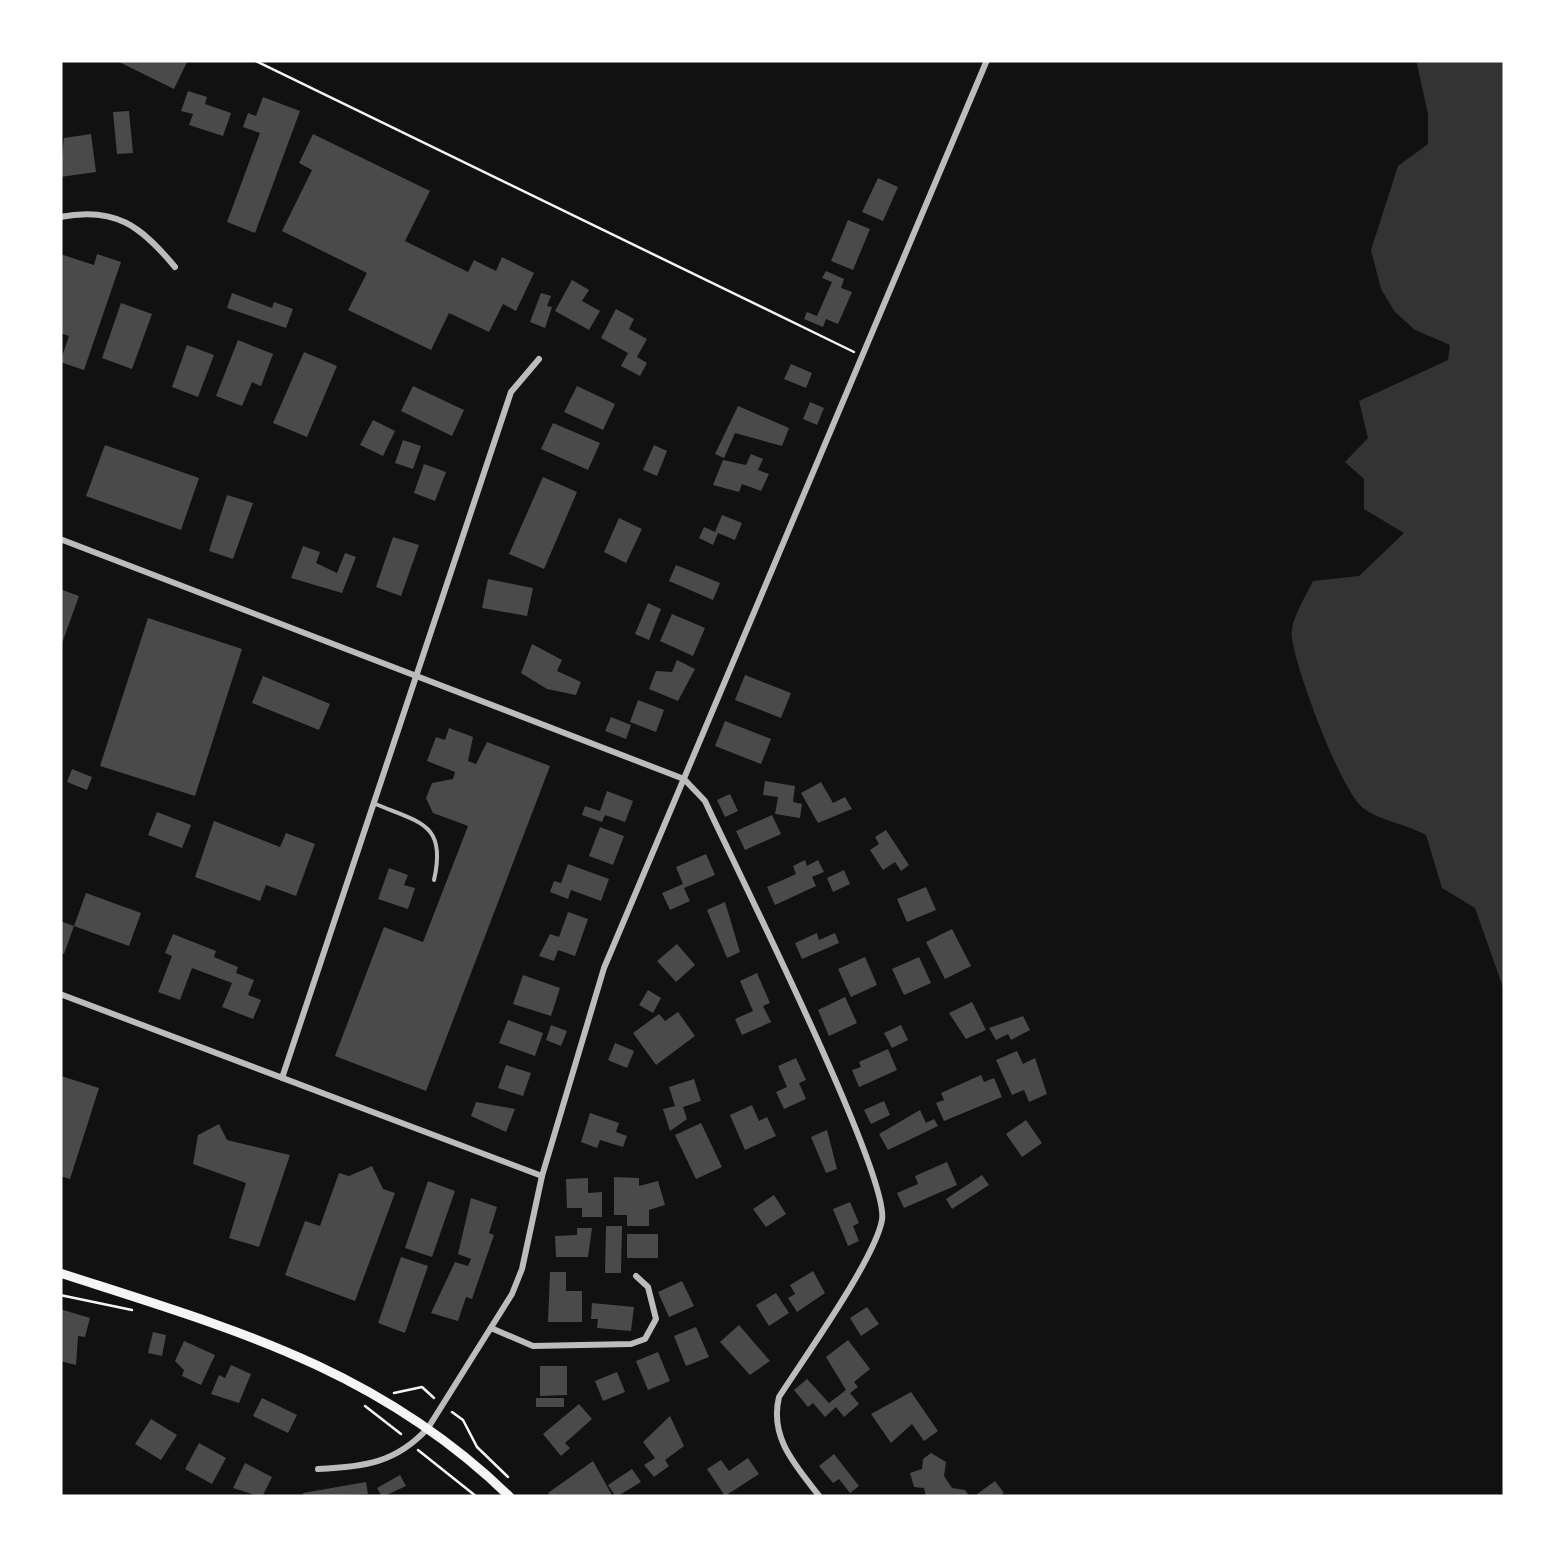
<svg xmlns="http://www.w3.org/2000/svg" width="1565" height="1557" font-family="'Open Sans',sans-serif">
	<style>
		.water { fill: #333 }
		.building { fill: #4a4a4a }
		.lines { fill: none; stroke-linecap: round; stroke-linejoin: round }
		.path { stroke: #f5f5f5; stroke-width: 2.5 }
		.service { stroke: #bcbcbc; stroke-width: 4 }
		.minor { stroke: #bcbcbc; stroke-width: 6 }
		.secondary { stroke: #f5f5f5; stroke-width: 9 }
	</style>
	<rect width="100%" height="100%" fill="#111"/>
	<!-- water -->
	<path class="water" d="M 1416,60 L 1505,60 L 1505,993 L 1475,908 L 1442,888 L 1426,835 C 1406,824 1380,821 1363,808 C 1340,789 1296,670 1292,638 C 1289,622 1306,596 1313,581 L 1359,576 L 1404,533 L 1364,509 L 1364,479 L 1345,462 L 1368,438 L 1359,401 L 1448,360 L 1450,345 L 1415,330 L 1395,312 L 1381,289 L 1371,250 L 1398,166 L 1428,144 L 1428,114 Z"/>
	<!-- building -->
	<g class="building">
		<polygon points="115,60 188,60 174,89"/>
		<polygon points="188,91 207,97 205,104 231,113 223,136 189,125 193,114 181,111"/>
		<polygon points="263,97 300,111 255,233 227,222 260,133 243,127 248,113 256,116"/>
		<polygon points="129,111 133,153 117,154 113,112"/>
		<polygon points="91,134 96,172 60,177 64,138"/>
		<polygon points="313,134 430,191 405,241 468,272 474,260 496,271 502,257 534,273 516,311 503,304 489,332 449,313 431,350 348,310 367,273 282,231 312,170 299,163"/>
		<polygon points="878,178 898,187 883,221 862,212"/>
		<polygon points="848,220 870,229 853,270 831,261"/>
		<polygon points="60,254 94,265 97,254 121,262 84,370 60,362 69,336 60,333"/>
		<polygon points="826,271 844,279 841,288 852,292 838,324 826,319 823,327 804,319 807,312 817,316 832,282 822,278"/>
		<polygon points="572,280 589,290 582,301 600,311 589,330 555,311"/>
		<polygon points="232,293 272,308 274,302 293,309 286,328 227,308"/>
		<polygon points="541,293 551,296 547,306 552,307 545,328 530,322"/>
		<polygon points="121,303 152,314 132,369 102,358"/>
		<polygon points="616,309 634,319 629,329 647,339 637,357 647,363 640,376 621,366 628,353 601,338"/>
		<polygon points="238,340 273,354 261,386 252,382 242,406 216,396"/>
		<polygon points="187,345 214,355 198,397 172,387"/>
		<polygon points="304,352 337,366 307,437 273,423"/>
		<polygon points="791,364 812,373 806,388 784,379"/>
		<polygon points="413,386 464,410 452,436 401,411"/>
		<polygon points="577,386 615,404 603,430 564,412"/>
		<polygon points="810,402 824,408 817,425 803,419"/>
		<polygon points="738,406 789,428 782,446 735,433 724,458 715,454"/>
		<polygon points="373,420 395,431 383,456 360,445"/>
		<polygon points="553,423 600,443 588,470 541,449"/>
		<polygon points="403,440 421,446 413,469 395,463"/>
		<polygon points="105,445 199,478 181,530 86,496"/>
		<polygon points="654,445 667,451 657,476 643,470"/>
		<polygon points="751,454 763,459 758,470 769,474 761,491 742,484 739,492 713,485 723,460 746,465"/>
		<polygon points="424,464 446,472 435,501 414,493"/>
		<polygon points="543,477 577,492 544,569 509,554"/>
		<polygon points="227,495 253,503 233,559 209,551"/>
		<polygon points="722,515 742,523 735,540 718,533 713,545 699,538 704,527 715,532"/>
		<polygon points="619,518 642,529 626,563 604,552"/>
		<polygon points="393,537 419,545 401,596 376,587"/>
		<polygon points="303,546 320,552 316,563 337,573 345,553 356,557 342,593 291,578"/>
		<polygon points="676,565 720,583 713,600 669,581"/>
		<polygon points="488,579 533,588 527,616 482,608"/>
		<polygon points="60,589 79,596 61,646 60,646"/>
		<polygon points="648,603 661,609 649,640 635,634"/>
		<polygon points="672,614 705,628 693,656 660,641"/>
		<polygon points="148,618 242,649 195,796 100,766"/>
		<polygon points="532,644 562,660 557,671 581,682 576,695 547,689 521,673"/>
		<polygon points="677,660 695,669 678,701 649,689 656,671 672,672"/>
		<polygon points="745,675 791,693 781,718 735,700"/>
		<polygon points="263,676 330,704 319,730 252,703"/>
		<polygon points="638,700 664,710 656,732 630,722"/>
		<polygon points="611,717 631,725 626,739 605,731"/>
		<polygon points="725,721 771,739 761,764 715,746"/>
		<polygon points="449,728 473,737 468,761 476,764 487,742 550,766 426,1091 335,1056 384,927 423,942 468,826 433,813 426,798 432,783 453,779 455,772 427,761 436,737 445,740"/>
		<polygon points="72,769 92,777 87,790 67,782"/>
		<polygon points="765,781 795,786 793,802 802,804 800,818 775,814 778,797 763,795"/>
		<polygon points="821,782 833,803 845,797 852,809 818,823 801,793"/>
		<polygon points="607,791 633,801 625,822 605,815 602,822 582,815 585,806 600,811"/>
		<polygon points="730,794 738,811 725,817 717,800"/>
		<polygon points="157,812 191,825 182,848 148,835"/>
		<polygon points="772,815 781,834 745,850 736,831"/>
		<polygon points="214,821 280,847 286,833 315,844 296,896 266,885 260,901 195,877"/>
		<polygon points="600,827 624,836 613,865 589,856"/>
		<polygon points="886,830 909,865 901,871 895,862 883,870 870,850 879,844 875,837"/>
		<polygon points="706,854 715,875 684,888 690,901 670,910 662,893 683,884 676,867"/>
		<polygon points="805,860 807,866 818,860 824,872 812,877 816,886 775,905 767,887 796,874 793,866"/>
		<polygon points="568,864 609,879 601,901 571,890 568,899 550,892 554,881 561,883"/>
		<polygon points="389,868 408,875 404,885 415,888 408,909 378,899"/>
		<polygon points="844,870 850,884 833,892 827,878"/>
		<polygon points="926,887 936,910 907,922 897,899"/>
		<polygon points="86,893 141,913 129,946 74,926"/>
		<polygon points="725,902 740,952 727,958 707,910"/>
		<polygon points="568,912 588,919 575,956 558,950 554,961 539,956 550,934 559,937"/>
		<polygon points="60,921 74,926 64,954 60,953"/>
		<polygon points="952,929 971,966 945,979 926,942"/>
		<polygon points="817,933 819,940 835,933 839,943 802,959 795,943"/>
		<polygon points="173,934 216,951 214,957 238,967 236,973 254,980 248,995 261,1000 253,1019 222,1007 232,983 192,968 180,1000 158,992 172,956 165,953"/>
		<polygon points="677,944 695,965 676,982 657,961"/>
		<polygon points="865,957 877,985 851,997 838,969"/>
		<polygon points="919,957 931,983 904,995 892,969"/>
		<polygon points="757,973 770,1003 763,1006 771,1022 742,1035 735,1019 753,1011 740,981"/>
		<polygon points="523,975 560,988 551,1016 513,1004"/>
		<polygon points="648,990 661,998 653,1013 639,1005"/>
		<polygon points="845,997 857,1023 829,1036 818,1010"/>
		<polygon points="972,1002 986,1030 966,1039 949,1013"/>
		<polygon points="678,1012 695,1036 656,1065 633,1033 659,1014 665,1021"/>
		<polygon points="1023,1016 1030,1030 1011,1040 1008,1034 996,1040 989,1028"/>
		<polygon points="508,1020 543,1033 535,1056 499,1043"/>
		<polygon points="551,1025 567,1031 561,1046 546,1040"/>
		<polygon points="901,1025 908,1040 892,1048 884,1033"/>
		<polygon points="615,1043 634,1051 627,1068 608,1060"/>
		<polygon points="888,1049 897,1070 859,1087 852,1070 861,1067 859,1062"/>
		<polygon points="1017,1051 1023,1064 1035,1058 1047,1094 1029,1102 1024,1090 1012,1095 996,1060"/>
		<polygon points="796,1058 806,1080 799,1083 806,1099 784,1109 776,1092 787,1087 778,1066"/>
		<polygon points="506,1065 531,1073 523,1096 498,1088"/>
		<polygon points="981,1075 984,1082 994,1078 1002,1097 944,1121 936,1103 944,1100 941,1093"/>
		<polygon points="61,1076 99,1088 70,1179 60,1176"/>
		<polygon points="694,1079 701,1101 683,1107 687,1119 670,1131 663,1109 675,1106 669,1087"/>
		<polygon points="884,1101 890,1115 871,1124 864,1110"/>
		<polygon points="476,1102 515,1109 506,1132 471,1116"/>
		<polygon points="752,1105 759,1121 767,1117 776,1136 745,1150 730,1115"/>
		<polygon points="920,1110 926,1123 934,1119 938,1126 888,1150 879,1134"/>
		<polygon points="590,1113 619,1123 616,1132 627,1136 623,1147 600,1140 597,1148 581,1142"/>
		<polygon points="1026,1120 1042,1143 1022,1157 1006,1134"/>
		<polygon points="701,1123 722,1167 696,1179 675,1135"/>
		<polygon points="219,1124 227,1140 290,1155 259,1247 229,1238 246,1183 193,1164 198,1135"/>
		<polygon points="827,1130 837,1169 826,1173 811,1137"/>
		<polygon points="947,1162 957,1185 904,1208 897,1193 918,1184 915,1176"/>
		<polygon points="372,1166 383,1189 395,1193 355,1301 285,1275 305,1221 320,1226 339,1173 349,1176"/>
		<polygon points="982,1175 989,1185 952,1209 946,1199"/>
		<polygon points="614,1177 639,1178 639,1186 658,1181 665,1205 649,1210 649,1226 627,1226 627,1215 614,1215"/>
		<polygon points="588,1178 588,1193 602,1192 602,1217 582,1217 582,1208 567,1208 566,1179"/>
		<polygon points="428,1181 455,1191 432,1257 405,1248"/>
		<polygon points="774,1195 786,1214 766,1227 753,1209"/>
		<polygon points="471,1198 497,1207 489,1233 494,1235 472,1299 466,1297 458,1321 431,1313 455,1262 468,1266 471,1259 458,1254"/>
		<polygon points="850,1202 859,1223 853,1226 859,1241 848,1246 833,1209"/>
		<polygon points="606,1226 622,1226 621,1273 605,1273"/>
		<polygon points="577,1228 592,1228 588,1257 556,1257 555,1236 577,1235"/>
		<rect x="627" y="1234" width="31" height="24"/>
		<polygon points="401,1257 428,1266 405,1333 378,1323"/>
		<polygon points="813,1271 825,1293 797,1312 788,1298 795,1294 790,1285"/>
		<polygon points="550,1272 566,1272 566,1291 582,1291 582,1322 548,1322"/>
		<polygon points="682,1281 694,1306 669,1317 658,1292"/>
		<polygon points="776,1293 789,1313 769,1326 756,1305"/>
		<polygon points="592,1303 634,1307 631,1331 597,1328 598,1319 591,1319"/>
		<polygon points="867,1307 879,1324 861,1336 850,1318"/>
		<polygon points="60,1309 90,1318 85,1337 78,1336 76,1365 60,1361"/>
		<polygon points="739,1325 770,1361 750,1375 720,1342"/>
		<polygon points="696,1327 709,1357 686,1366 674,1336"/>
		<polygon points="153,1332 166,1335 162,1356 148,1353"/>
		<polygon points="848,1340 870,1369 854,1382 858,1387 850,1393 859,1404 844,1417 836,1407 825,1417 813,1403 808,1407 794,1390 807,1379 829,1403 846,1390 826,1357"/>
		<polygon points="184,1341 215,1355 201,1385 182,1376 184,1370 175,1361"/>
		<polygon points="658,1352 670,1381 648,1390 636,1361"/>
		<polygon points="231,1365 251,1374 239,1403 211,1394 219,1375 225,1378"/>
		<polygon points="540,1366 567,1366 567,1395 540,1396"/>
		<polygon points="617,1372 625,1392 603,1401 595,1381"/>
		<polygon points="911,1392 938,1431 924,1441 912,1424 891,1443 871,1414"/>
		<polygon points="262,1398 297,1415 288,1433 253,1416"/>
		<rect x="536" y="1398" width="28" height="9"/>
		<polygon points="579,1404 592,1419 565,1443 570,1448 561,1456 543,1434"/>
		<polygon points="670,1416 684,1446 665,1460 669,1466 654,1477 644,1465 655,1458 643,1442"/>
		<polygon points="151,1419 177,1435 161,1460 135,1444"/>
		<polygon points="199,1443 226,1458 212,1484 185,1469"/>
		<polygon points="931,1453 946,1462 944,1476 952,1488 965,1490 970,1497 926,1497 924,1488 914,1487 910,1473 922,1469 923,1459"/>
		<polygon points="834,1454 859,1486 850,1493 839,1479 833,1483 819,1466"/>
		<polygon points="748,1458 759,1474 725,1496 707,1469 721,1460 729,1471"/>
		<polygon points="593,1461 613,1497 551,1497 548,1493"/>
		<polygon points="245,1463 272,1477 262,1497 233,1488"/>
		<polygon points="632,1469 641,1482 616,1497 608,1485"/>
		<polygon points="400,1475 406,1486 382,1497 377,1488"/>
		<polygon points="995,1481 1004,1493 998,1497 973,1497"/>
		<polygon points="366,1482 368,1494 304,1497 303,1493"/>
	</g>
	<g class="lines">
		<!-- path -->
		<g class="path">
			<polyline points="254,60 854,352"/>
			<polyline points="60,1295 132,1310"/>
			<polyline points="394,1393 422,1387 434,1398"/>
			<polyline points="365,1406 401,1434"/>
			<polyline points="452,1412 463,1420 477,1447 508,1477"/>
			<polyline points="418,1450 477,1497"/>
		</g>
		<!-- service -->
		<path class="service" d="M 373,803 C 420,823 447,823 434,880"/>
		<!-- minor -->
		<g class="minor">
			<path d="M 60,217 C 115,206 141,226 175,267"/>
			<path d="M 60,539 L 684,779 L 705,801 C 734,864 890,1175 882,1220 C 875,1259 804,1358 779,1397 C 769,1438 796,1466 820,1497"/>
			<polyline points="60,994 542,1176"/>
			<polyline points="282,1078 511,392 539,359"/>
			<polyline points="491,1328 533,1346 631,1344 645,1339 656,1319 648,1287 636,1276"/>
			<path d="M 318,1469 C 364,1467 396,1463 428,1428 L 512,1294 L 522,1269 L 542,1176 L 604,968 L 987,60"/>
		</g>
		<!-- secondary -->
		<path class="secondary" d="M 60,1273 C 230,1328 378,1368 510,1497"/>
	</g>
	<!-- border -->
	<rect width="1565" height="1557" fill="none" stroke="#ffffff" stroke-width="125"/>
</svg>
